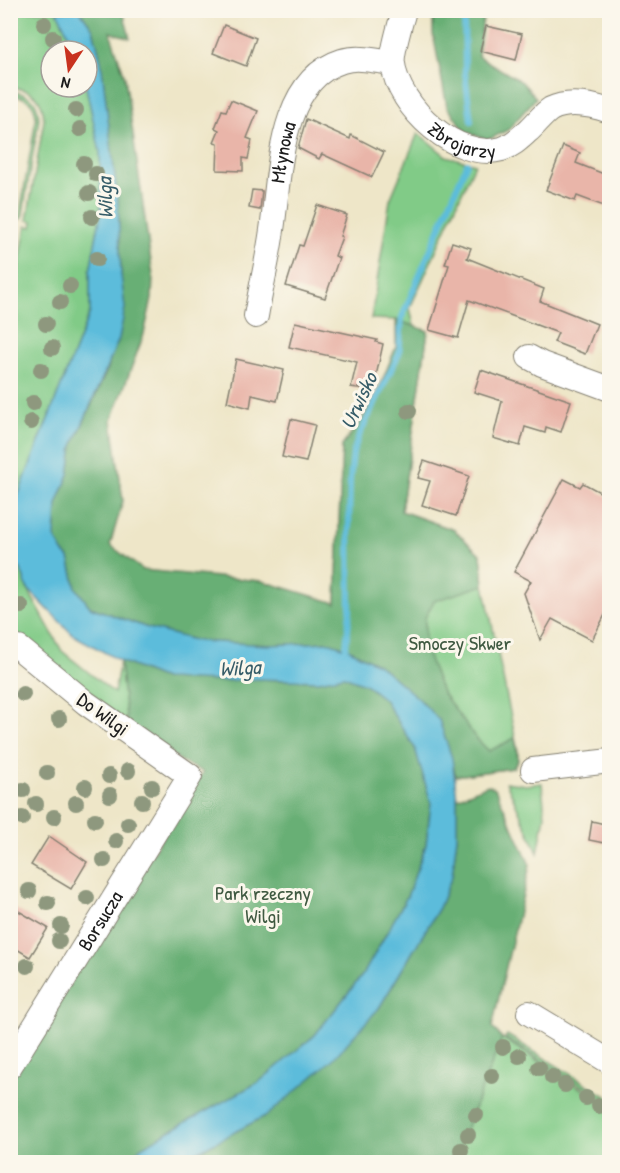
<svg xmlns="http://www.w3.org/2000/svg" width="620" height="1173" font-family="'Patrick Hand',sans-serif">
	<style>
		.green { fill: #81cb87; stroke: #4e7452; stroke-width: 1.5 }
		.forest { fill: #68af74; stroke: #426648; stroke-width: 1.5 }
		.water { fill: #5cbcdb; stroke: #3c6c7c; stroke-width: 1.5 }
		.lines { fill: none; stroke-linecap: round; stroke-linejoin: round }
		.stream { stroke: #5cbcdb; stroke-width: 6 }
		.building { fill: #e9b5a9 }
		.street-casing { stroke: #858172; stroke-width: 26 }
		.street { stroke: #fff; stroke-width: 24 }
		.tree { fill: #8e987e }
		.labels { text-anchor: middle; stroke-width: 6; stroke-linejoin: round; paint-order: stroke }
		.street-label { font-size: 20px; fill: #1c1c1c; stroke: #fbf7ec }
		.park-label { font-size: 20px; fill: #3f5941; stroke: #fbf7ec }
		.water-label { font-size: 21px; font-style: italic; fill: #365c68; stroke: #fbf7ec }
	</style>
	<rect width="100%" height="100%" fill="#fbf7ec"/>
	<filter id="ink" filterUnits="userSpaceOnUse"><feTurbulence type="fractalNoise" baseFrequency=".0167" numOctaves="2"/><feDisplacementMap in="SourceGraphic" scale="12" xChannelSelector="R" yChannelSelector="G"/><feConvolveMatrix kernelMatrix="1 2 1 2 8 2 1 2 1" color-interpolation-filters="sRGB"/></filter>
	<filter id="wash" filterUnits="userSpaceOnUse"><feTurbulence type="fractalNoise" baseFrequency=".008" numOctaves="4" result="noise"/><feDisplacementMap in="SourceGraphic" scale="24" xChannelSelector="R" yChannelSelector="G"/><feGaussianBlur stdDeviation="1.35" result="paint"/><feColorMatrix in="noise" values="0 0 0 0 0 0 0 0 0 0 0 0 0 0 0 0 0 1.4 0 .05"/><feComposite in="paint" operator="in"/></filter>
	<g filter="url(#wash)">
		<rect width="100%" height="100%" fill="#eee6c8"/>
		<!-- green -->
		<g class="green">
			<path d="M 10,11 L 57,11 L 76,51 L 51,51 L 51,87 L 86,87 L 100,152 L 101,213 L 90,271 L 90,312 L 16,501 L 17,528 L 14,548 L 27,588 L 62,651 L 114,693 L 120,661 L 127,726 L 90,701 L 11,636 L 11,312 L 26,226 L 32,227 L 33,221 L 27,220 L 44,120 C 43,96 33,90 11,87 Z"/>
			<path d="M 11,91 C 30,95 38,98 39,119 L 22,219 L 19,219 L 36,118 C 35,101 26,97 11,95 Z"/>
			<polygon points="418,133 446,156 475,164 410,308 414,326 428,331 401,511 454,530 481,555 484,585 518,751 518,760 513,768 456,776 452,758 336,603 342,446 362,419 381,384 396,347 396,320 371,319 390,200"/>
			<polygon points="506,782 526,785 542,783 545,816 538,853"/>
			<polygon points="507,1035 609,1098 609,1103 505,1038"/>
			<polygon points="502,1038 609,1106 609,1162 453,1162"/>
		</g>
		<!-- forest -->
		<g class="forest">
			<polygon points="80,11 123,11 130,38 110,32 125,77 153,276 152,299 144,334 112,420 123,501 110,545 143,570 262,581 336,603 342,446 362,419 381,384 396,347 397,320 428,331 401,511 454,530 481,555 484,585 434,601 425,618 425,649 442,692 475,737 489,751 515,738 518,760 513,768 456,776 439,720 419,699 379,665 346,648 328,642 270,645 198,641 145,627 90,607 76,588 69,558 63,552 55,538 57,504 69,474 73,446 109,366 121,275 118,203 101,61 93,29"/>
			<polygon points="433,11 484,11 478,56 522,82 536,98 508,130 488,140 466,132 447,107 433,34"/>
			<polygon points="120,661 164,679 221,681 258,679 318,681 344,676 365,684 384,699 415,748 431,803 426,845 407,897 364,973 315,1035 259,1082 141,1147 127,1162 11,1162 10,1079 203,772 186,764 127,726"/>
			<polygon points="488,785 495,788 530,865 492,1027 502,1038 453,1162 178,1162 269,1114 379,1008 439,908 452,876 457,836 457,798"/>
		</g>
		<!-- water -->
		<polygon class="water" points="57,11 80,11 93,29 101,60 118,203 121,275 125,308 119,339 73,446 69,474 57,504 55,537 63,552 69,558 76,588 90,607 145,627 198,641 270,645 328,642 346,648 379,665 419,699 439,720 452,758 457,798 457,836 452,876 439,908 379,1008 333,1059 269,1114 178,1162 127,1162 141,1147 259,1082 315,1035 364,973 407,897 426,845 431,803 415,748 384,699 365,684 344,676 319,681 258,679 221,681 164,679 120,661 73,635 27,588 14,548 17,528 16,501 90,312 90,271 101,213 100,152 86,87 87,51 76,51"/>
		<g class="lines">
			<!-- stream -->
			<g class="stream">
				<polyline points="464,10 465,73 471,121"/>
				<polyline points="10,566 28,563"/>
				<polyline points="345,655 350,611 349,526 350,480 353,453 358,438 399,354 402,317 467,163"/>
			</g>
		</g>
		<g id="blocks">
			<!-- building -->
			<g class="building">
				<polygon points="224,25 256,38 246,66 213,53"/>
				<polygon points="486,26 522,34 516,60 480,51"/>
				<polygon points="231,100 258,111 247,138 252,140 248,159 243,158 243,171 217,170 218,143 214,142 219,130 215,128 222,110 226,111"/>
				<polygon points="306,119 350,139 351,135 384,152 372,177 322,154 319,159 298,148"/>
				<polygon points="563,146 580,153 576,163 609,176 609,208 577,196 575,201 546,190"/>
				<polygon points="252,190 262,191 260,210 249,208"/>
				<polygon points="317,205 347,215 340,236 342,237 335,256 339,258 325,298 286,286 299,245 303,246"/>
				<polygon points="452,242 471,248 467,258 544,289 540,301 597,324 585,354 554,342 558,333 469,300 458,338 429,330 449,265 445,264"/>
				<polygon points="295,322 377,340 376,342 383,344 373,390 351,387 357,362 289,347"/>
				<polygon points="236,359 284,370 277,401 252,395 250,408 227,402"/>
				<polygon points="481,370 571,401 561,432 546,427 545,433 525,427 520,446 493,438 502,401 474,392"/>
				<polygon points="291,419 315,425 306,462 282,457"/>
				<polygon points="424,461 469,476 456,516 422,505 430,481 418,478"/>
				<polygon points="564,479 580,487 583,483 609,497 609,607 592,640 552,619 540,640 524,593 531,581 514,572"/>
				<polygon points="592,821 609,825 609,844 589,840"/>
				<polygon points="49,836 87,862 71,889 31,865"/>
				<polygon points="10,906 48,928 30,957 10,945"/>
			</g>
		</g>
	</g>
	<g filter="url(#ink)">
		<use href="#blocks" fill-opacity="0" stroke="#858172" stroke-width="1.5"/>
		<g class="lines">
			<!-- street casing -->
			<g class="street-casing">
				<g id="street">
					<path id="s1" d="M 404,10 C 401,22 391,54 393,64 C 398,107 457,162 502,149 C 512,146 520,138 528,131 C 535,125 543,114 551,109 C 569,100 592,105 610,111"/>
					<path id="s2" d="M 256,316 C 261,287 268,259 272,230 C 280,177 278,81 342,61 C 358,56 376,61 392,63"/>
					<polyline points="529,357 542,364 610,389"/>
					<polyline points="533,770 610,761"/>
					<polyline points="529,1013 610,1062"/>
					<path id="s3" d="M 10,1066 L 190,776 L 86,703 L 19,648"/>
				</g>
			</g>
			<!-- street -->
			<use href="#street" class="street"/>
		</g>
		<!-- trees -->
		<g class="tree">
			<circle cx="44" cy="24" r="8"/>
			<circle cx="53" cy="38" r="8"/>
			<circle cx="76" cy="110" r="8"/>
			<circle cx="80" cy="129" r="8"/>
			<circle cx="84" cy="164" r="8"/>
			<circle cx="96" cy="174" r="8"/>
			<circle cx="89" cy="193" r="8"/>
			<circle cx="92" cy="217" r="8"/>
			<circle cx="97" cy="259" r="8"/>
			<circle cx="70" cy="286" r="8"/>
			<circle cx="60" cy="302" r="8"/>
			<circle cx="46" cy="324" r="8"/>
			<circle cx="52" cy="348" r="8"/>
			<circle cx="41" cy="370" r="8"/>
			<circle cx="33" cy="403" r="8"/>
			<circle cx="409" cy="411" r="8"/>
			<circle cx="31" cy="422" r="8"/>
			<circle cx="21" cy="606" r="8"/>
			<circle cx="23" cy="694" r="8"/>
			<circle cx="59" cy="719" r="8"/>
			<circle cx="128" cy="771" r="8"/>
			<circle cx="47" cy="773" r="8"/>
			<circle cx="109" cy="776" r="8"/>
			<circle cx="85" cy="787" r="8"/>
			<circle cx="152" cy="787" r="8"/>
			<circle cx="23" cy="790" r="8"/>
			<circle cx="110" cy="795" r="8"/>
			<circle cx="142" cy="801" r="8"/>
			<circle cx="76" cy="803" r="8"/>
			<circle cx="36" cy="804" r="8"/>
			<circle cx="54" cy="817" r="8"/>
			<circle cx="22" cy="818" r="8"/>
			<circle cx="95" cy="820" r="8"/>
			<circle cx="128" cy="824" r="8"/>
			<circle cx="116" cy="841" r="8"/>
			<circle cx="104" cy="860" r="8"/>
			<circle cx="29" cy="891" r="8"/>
			<circle cx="87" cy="898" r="8"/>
			<circle cx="48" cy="903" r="8"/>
			<circle cx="61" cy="926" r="8"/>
			<circle cx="59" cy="941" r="8"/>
			<circle cx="27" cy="966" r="8"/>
			<circle cx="503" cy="1047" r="8"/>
			<circle cx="519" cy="1056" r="8"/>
			<circle cx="539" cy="1068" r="8"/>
			<circle cx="492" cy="1076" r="8"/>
			<circle cx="552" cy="1077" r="8"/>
			<circle cx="565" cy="1085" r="8"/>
			<circle cx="586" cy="1098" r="8"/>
			<circle cx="599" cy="1106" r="8"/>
			<circle cx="476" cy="1115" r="8"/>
			<circle cx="468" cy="1135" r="8"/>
			<circle cx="461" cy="1150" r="8"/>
		</g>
	</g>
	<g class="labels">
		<!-- street labels -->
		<g class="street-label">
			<text dy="7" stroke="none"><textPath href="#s1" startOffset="165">Zbrojarzy</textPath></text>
			<text dy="7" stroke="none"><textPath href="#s2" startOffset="166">Młynowa</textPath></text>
			<text transform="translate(103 714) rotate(36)" y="7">Do Wilgi</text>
			<text dy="7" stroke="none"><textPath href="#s3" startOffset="171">Borsucza</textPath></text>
		</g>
		<!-- park labels -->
		<g class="park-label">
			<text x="460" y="650">Smoczy Skwer</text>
			<text x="263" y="900">Park rzeczny<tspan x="263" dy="23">Wilgi</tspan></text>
		</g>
		<!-- water labels -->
		<g class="water-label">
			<text transform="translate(105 198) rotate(-92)" y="7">Wilga</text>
			<text transform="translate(359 401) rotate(-65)" y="7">Urwisko</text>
			<text transform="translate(240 668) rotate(-3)" y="7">Wilga</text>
		</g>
	</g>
	<!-- margin -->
	<rect width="620" height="1173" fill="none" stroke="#fbf7ec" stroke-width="36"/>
	<!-- north arrow -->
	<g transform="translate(69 69) rotate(193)"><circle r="28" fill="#fbf7ec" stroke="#a29f99" stroke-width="1.5"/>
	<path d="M0-4.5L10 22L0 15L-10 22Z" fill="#c8321e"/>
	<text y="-9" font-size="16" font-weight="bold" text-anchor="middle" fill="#1c1c1c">N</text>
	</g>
</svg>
